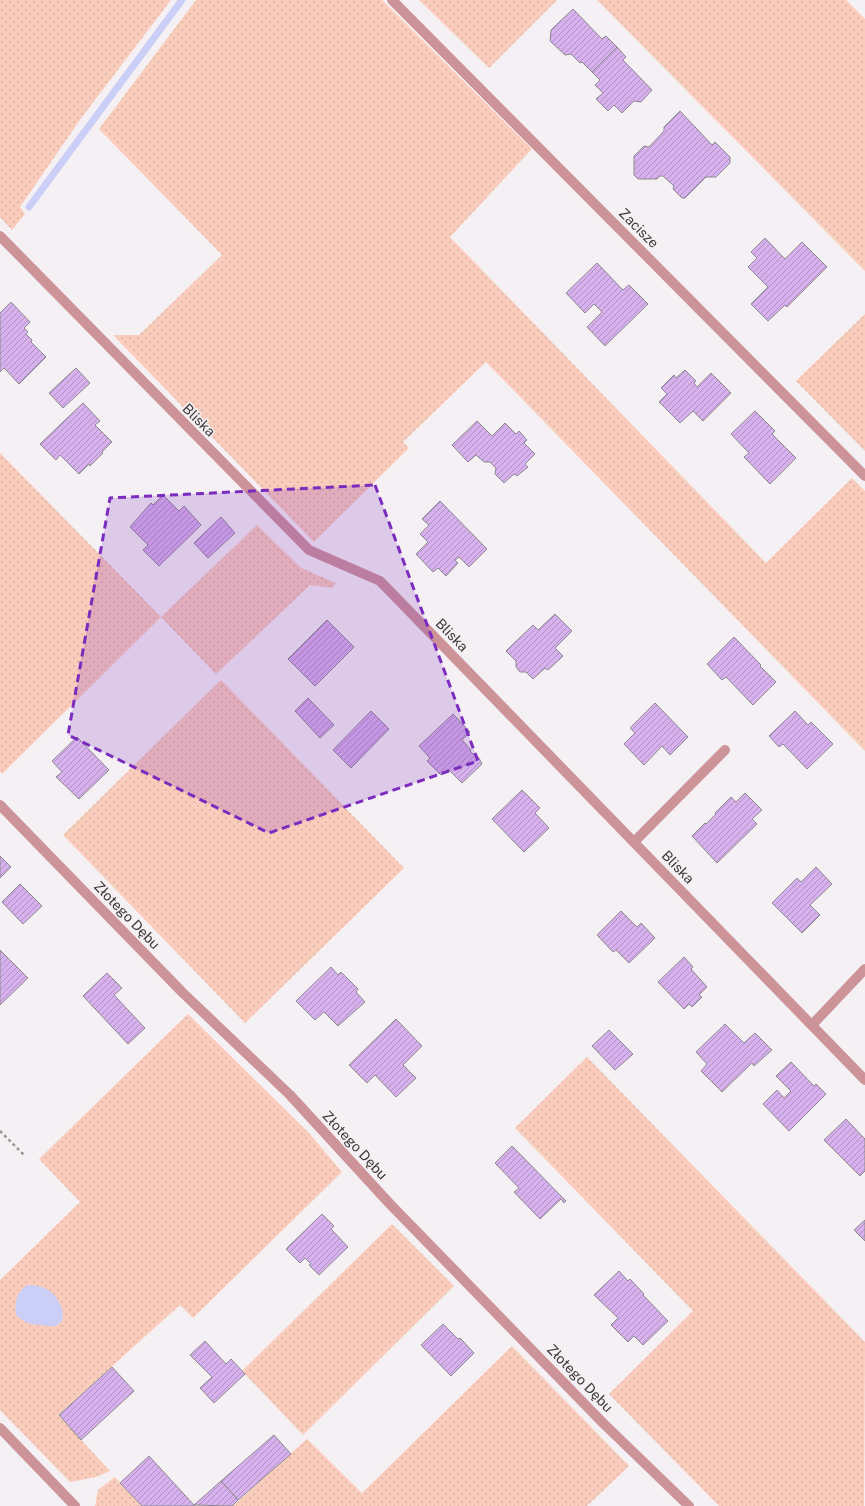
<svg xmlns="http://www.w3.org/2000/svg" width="865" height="1506" font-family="'Public Sans',sans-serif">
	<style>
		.grass { fill: url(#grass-dots) }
		.water { fill: #cbcef7 }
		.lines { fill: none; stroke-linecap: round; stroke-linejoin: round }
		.stream { stroke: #cbcef7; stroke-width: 7 }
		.building { fill: url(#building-hatch); stroke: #8c898e }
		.path { stroke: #999698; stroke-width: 2.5; stroke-dasharray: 3 3; stroke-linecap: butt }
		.lane { stroke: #cc9399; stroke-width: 10 }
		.street { stroke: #cc9399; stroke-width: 10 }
		.marked { fill: #7b2cbf; fill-opacity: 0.2; stroke: #7b2cbf; stroke-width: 3; stroke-dasharray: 8 5; stroke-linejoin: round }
		.labels { text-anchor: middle; stroke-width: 3; stroke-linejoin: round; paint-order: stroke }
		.street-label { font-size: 14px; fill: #3b393a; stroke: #f5f0f3 }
	</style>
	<defs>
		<pattern id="grass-dots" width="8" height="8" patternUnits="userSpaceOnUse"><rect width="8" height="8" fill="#faccbb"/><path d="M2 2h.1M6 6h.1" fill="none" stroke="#d7b0a2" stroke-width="1.8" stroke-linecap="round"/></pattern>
		<pattern id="building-hatch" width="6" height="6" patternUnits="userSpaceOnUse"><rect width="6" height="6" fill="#d7b1ee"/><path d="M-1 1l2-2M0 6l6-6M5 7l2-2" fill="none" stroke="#b091c2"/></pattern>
	</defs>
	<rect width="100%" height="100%" fill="#f5f0f3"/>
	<!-- grass -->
	<g class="grass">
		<polygon points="0,0 171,0 82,117 20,207 25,214 12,230 0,217"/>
		<polygon points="196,0 382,0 532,149 450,237 766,563 852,478 865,491 865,751 486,362 403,442 409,448 314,542 113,335 139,335 222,255 99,129"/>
		<polygon points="419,0 557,0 489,68"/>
		<polygon points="597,0 846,0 865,19 865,271"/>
		<polygon points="865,314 865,451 796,381"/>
		<polygon points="0,453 161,617 257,525 301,568 336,583 332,588 310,585 216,674 161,617 2,774 0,771"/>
		<polygon points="221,680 404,868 245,1023 63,835"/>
		<polygon points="188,1014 309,1133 342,1172 193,1318 180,1305 58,1415 110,1471 96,1477 70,1482 0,1410 0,1280 80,1202 39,1159"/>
		<polygon points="587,1057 865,1342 864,1506 719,1506 609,1394 693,1311 515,1128"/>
		<polygon points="392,1224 454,1286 303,1435 242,1371"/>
		<polygon points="512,1346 629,1466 587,1506 233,1506 307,1439 362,1493"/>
		<polygon points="115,1477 141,1506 95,1506 98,1490"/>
	</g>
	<!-- water -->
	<path class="water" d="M 28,1285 C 37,1285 45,1287 52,1293 C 60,1299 71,1323 54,1326 C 50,1327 45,1325 41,1325 C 31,1325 23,1322 16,1315 C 15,1302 16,1291 28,1285 Z"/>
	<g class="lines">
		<!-- stream -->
		<polyline class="stream" points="29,207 182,0"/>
	</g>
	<!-- building -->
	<g class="building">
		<polygon points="573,9 602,39 606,36 617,47 592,72 582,62 580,63 571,54 565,55 550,41 551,30"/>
		<polygon points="617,47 626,57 623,60 652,90 641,102 634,101 622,113 614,105 608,111 596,99 603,93 595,85 600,80 592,72"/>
		<polygon points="680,111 712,145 715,142 730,157 730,163 716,177 706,177 685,198 682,198 673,189 674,186 663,176 660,176 657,179 638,179 634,175 634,156 644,146 649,147 664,131 664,127"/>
		<polygon points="765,238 785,259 802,242 827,267 787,307 785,305 768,321 751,304 768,287 748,267 757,258 751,252"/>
		<polygon points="597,263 623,290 629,285 648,304 605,346 587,327 602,312 594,304 585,313 566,293"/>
		<polygon points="11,302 30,322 24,328 28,332 26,334 32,340 31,342 46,357 19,384 4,368 0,372 0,313"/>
		<polygon points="76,368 90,383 63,408 49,393"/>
		<polygon points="685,370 696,381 694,383 697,387 711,373 731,393 703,421 693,411 680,423 659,402 667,394 661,388 674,375 676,378"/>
		<polygon points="83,403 100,421 95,425 112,442 102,452 103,453 90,466 89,464 79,474 60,455 56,460 40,444"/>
		<polygon points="755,411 775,431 772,434 796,458 770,484 744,457 749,453 731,434"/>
		<polygon points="477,421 492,436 505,423 516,434 519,431 527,440 524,443 535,454 525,464 528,467 517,476 514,474 504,483 495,474 496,468 490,462 484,462 476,455 468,462 452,445"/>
		<polygon points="163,495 179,511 184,506 201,525 159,566 143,550 148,545 130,527 151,503 153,505"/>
		<polygon points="440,501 487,549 469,567 459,557 455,560 458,563 446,576 438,568 433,572 416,554 428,542 420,534 429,525 422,519"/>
		<polygon points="221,517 235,533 208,558 194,543"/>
		<polygon points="555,614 572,631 555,648 563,656 548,670 545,668 533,679 526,672 520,672 516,667 516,661 506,651 533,625 538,630"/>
		<polygon points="327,620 354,647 315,686 288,659"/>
		<polygon points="734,637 761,665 760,666 776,682 753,705 726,677 722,680 707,664"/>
		<polygon points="308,698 334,725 320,738 295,711"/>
		<polygon points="655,703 688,737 670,755 662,746 644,765 624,744 635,733 630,728"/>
		<polygon points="371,711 389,729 351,768 333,750"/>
		<polygon points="795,711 808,725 811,722 833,744 807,769 783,744 779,747 769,736"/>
		<polygon points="453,714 470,732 462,740 471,750 470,751 473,754 479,758 482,764 462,783 448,769 441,775 427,761 430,758 419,746"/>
		<polygon points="77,737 109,770 79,799 56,777 62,772 52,761"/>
		<polygon points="522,790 540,808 535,813 549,828 524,852 492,819"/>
		<polygon points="745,793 762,810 752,819 757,824 717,863 692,836 705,823 706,824 716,814 715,813 731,797 736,802"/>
		<polygon points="0,856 11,867 0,878"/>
		<polygon points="816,867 832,884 810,905 820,915 802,933 772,903 797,878 801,882"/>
		<polygon points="20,884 42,906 23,924 2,902"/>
		<polygon points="621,911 637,927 641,923 655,938 629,963 616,950 613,952 597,935"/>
		<polygon points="0,950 28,978 0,1005"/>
		<polygon points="684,957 693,967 691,969 707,987 699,995 702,997 692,1007 689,1004 684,1009 658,982"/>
		<polygon points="331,967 338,975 341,972 358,989 356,992 365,1002 338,1026 324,1012 315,1020 296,1001"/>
		<polygon points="107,973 122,988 114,995 145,1028 128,1044 83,996"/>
		<polygon points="396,1019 422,1046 403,1065 416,1078 396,1097 375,1075 367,1083 349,1065"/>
		<polygon points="725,1024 744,1043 755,1033 772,1050 754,1066 752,1063 722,1092 701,1071 707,1064 696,1052"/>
		<polygon points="609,1030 633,1054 615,1070 592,1046"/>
		<polygon points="791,1062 814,1086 816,1084 826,1094 789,1131 763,1104 777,1090 784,1098 791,1091 776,1076"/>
		<polygon points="846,1119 865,1139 865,1171 860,1176 824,1140"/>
		<polygon points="512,1146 566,1201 564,1203 561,1199 540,1219 514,1192 519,1188 495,1163"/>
		<polygon points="322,1214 334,1226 331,1229 348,1247 319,1275 309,1265 311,1264 305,1258 300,1263 286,1249"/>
		<polygon points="865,1220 865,1241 854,1230"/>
		<polygon points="619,1271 628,1281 630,1279 644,1294 643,1295 668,1321 643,1345 634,1336 628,1342 611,1325 618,1318 594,1295"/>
		<polygon points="443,1324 458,1339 460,1338 474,1353 451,1376 421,1345"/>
		<polygon points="205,1341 226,1364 231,1359 245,1374 214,1403 200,1388 212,1377 190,1355"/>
		<polygon points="112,1367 134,1391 81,1440 59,1415"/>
		<polygon points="274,1435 291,1454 238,1500 221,1481"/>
		<polygon points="149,1456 194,1505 194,1506 142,1506 120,1483"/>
		<polygon points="221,1481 238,1500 232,1506 194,1505"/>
	</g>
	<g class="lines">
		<!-- path -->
		<polyline class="path" points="0,1131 25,1156"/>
		<!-- lane -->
		<g class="lane">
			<polyline points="634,842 725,750"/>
			<polyline points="812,1025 865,969"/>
		</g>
		<!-- street -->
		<g class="street">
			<polyline points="392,0 865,476"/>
			<polyline points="0,236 309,550 380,581 865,1080"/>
			<polyline points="0,805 183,993 290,1095 389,1203 603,1423 689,1506"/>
			<polyline points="0,1428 75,1506"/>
		</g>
	</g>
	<!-- marked area -->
	<path class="marked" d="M 375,485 L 478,761 L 269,833 L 68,735 L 110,498 Z"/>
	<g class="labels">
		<!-- street labels -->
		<g class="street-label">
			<text transform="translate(639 228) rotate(45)" y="5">Zacisze</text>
			<text transform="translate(199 420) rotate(45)" y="5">Bliska</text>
			<text transform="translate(452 635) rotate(46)" y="5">Bliska</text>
			<text transform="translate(678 867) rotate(46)" y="5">Bliska</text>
			<text transform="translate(127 915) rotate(46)" y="5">Złotego Dębu</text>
			<text transform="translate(355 1145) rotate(47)" y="5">Złotego Dębu</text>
			<text transform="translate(580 1378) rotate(46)" y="5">Złotego Dębu</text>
		</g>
	</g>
</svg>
